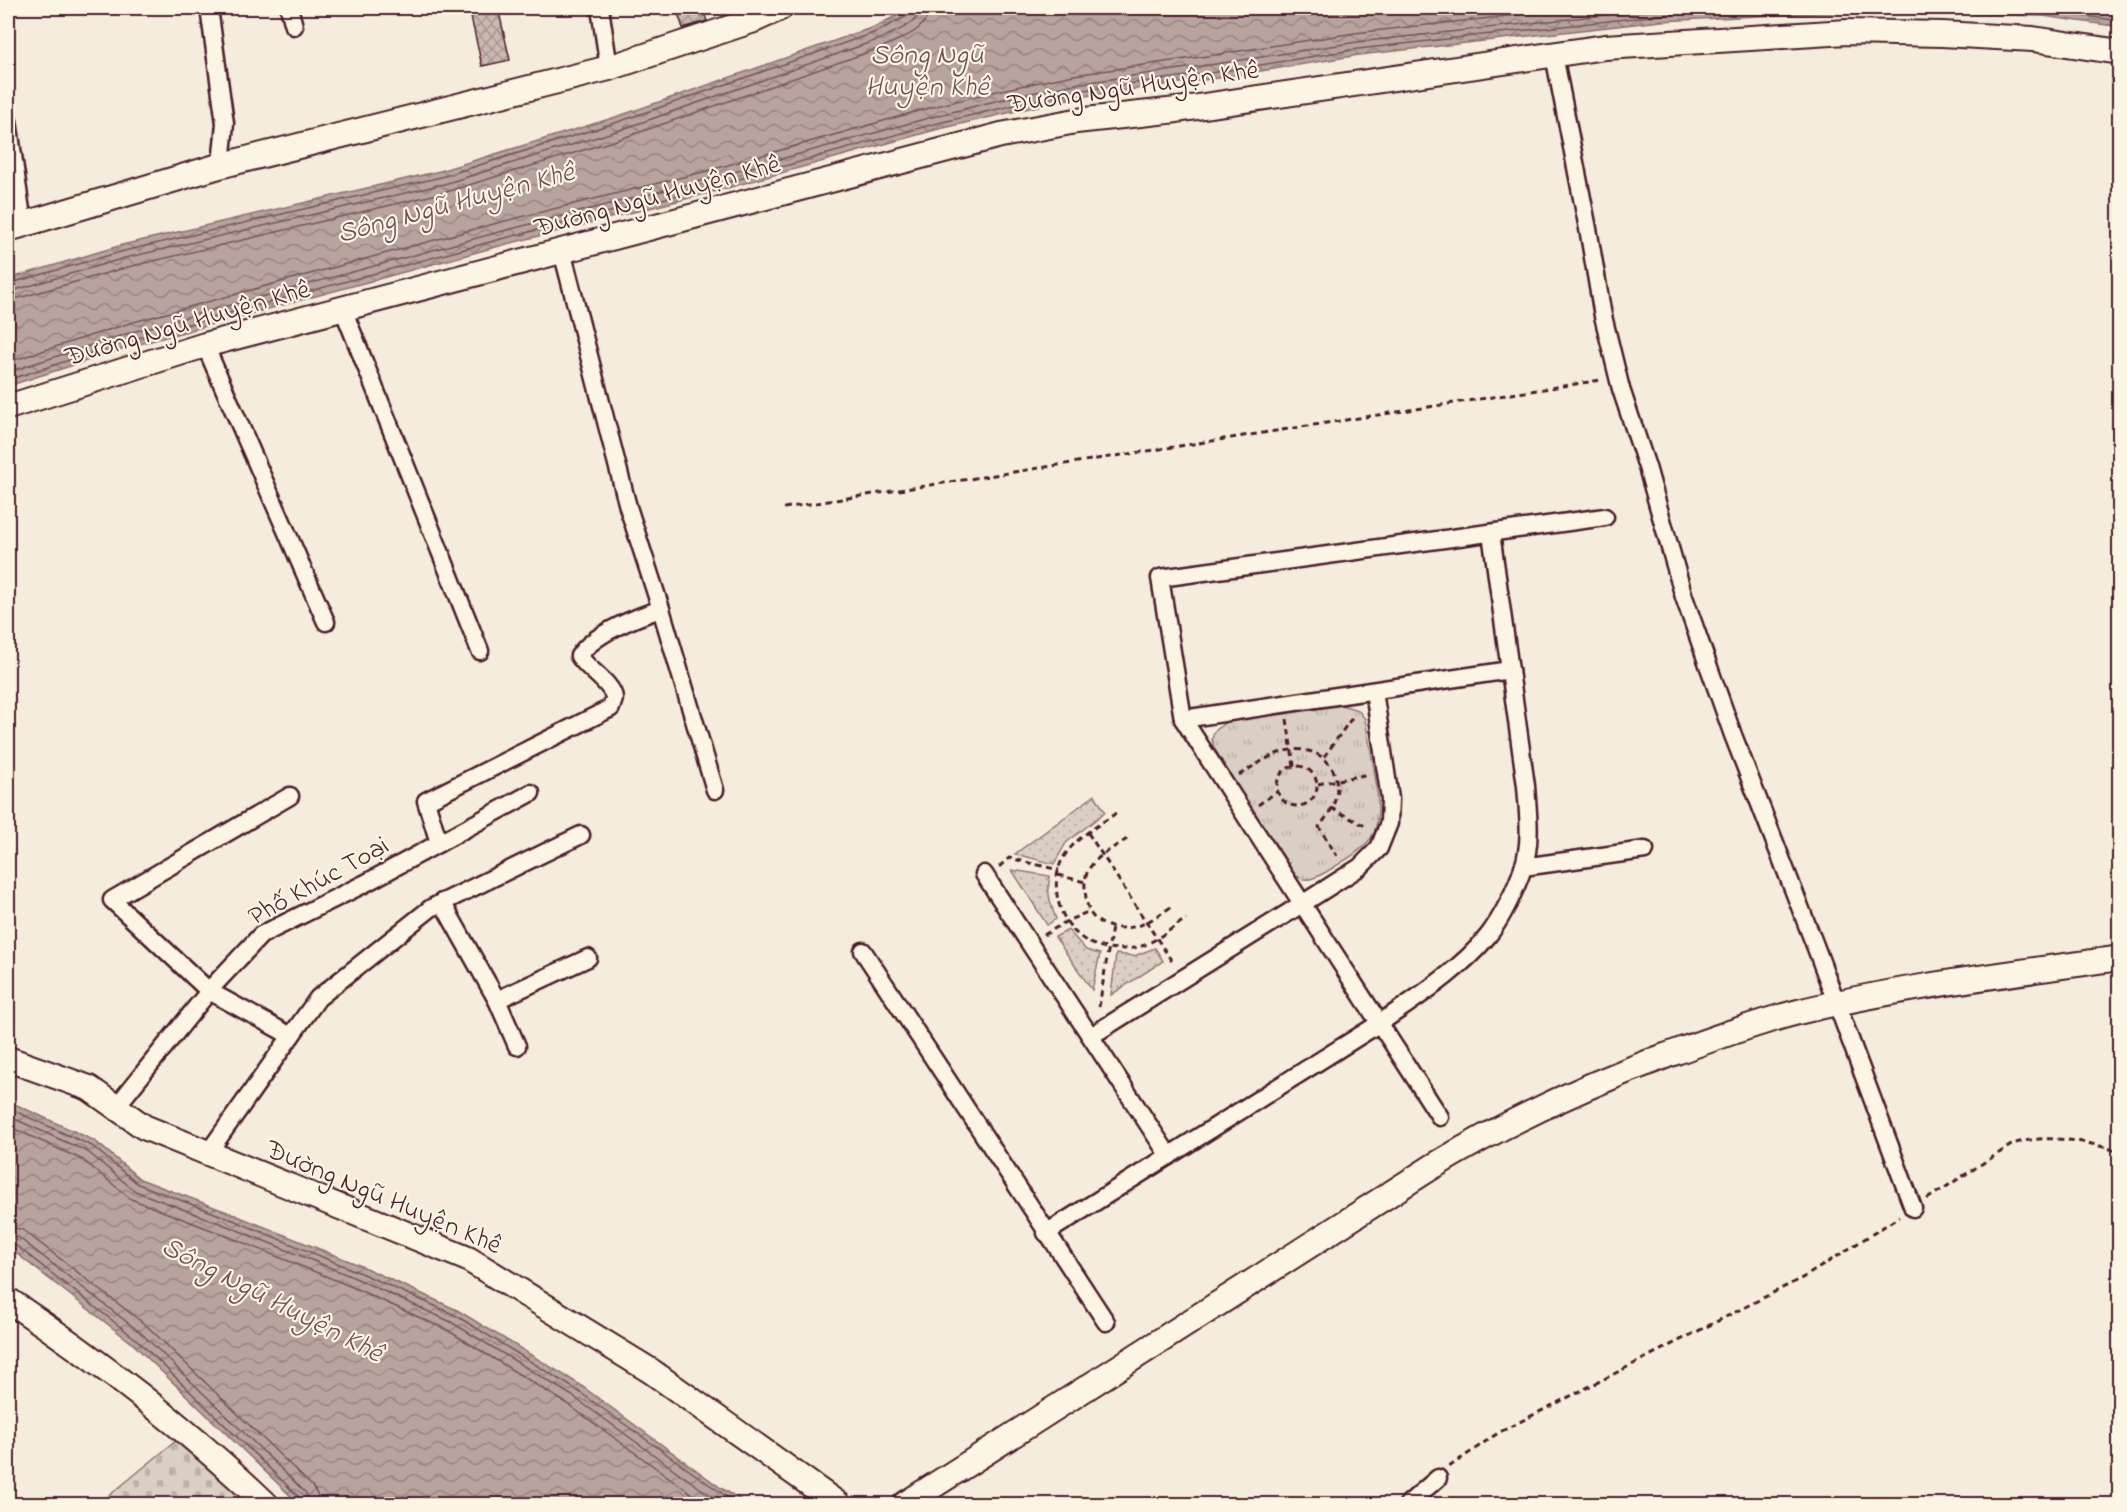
<svg xmlns="http://www.w3.org/2000/svg" width="2127" height="1512" font-family="'Indie Flower',sans-serif">
	<style>
		.grass { fill: url(#grass-dots); stroke: #927678; stroke-width: 1.5 }
		.cemetery { fill: url(#cemetery-stones); stroke: #927678; stroke-width: 1.5 }
		.park { fill: url(#park-tufts); stroke: #927678; stroke-width: 1.5 }
		.water { fill: url(#water-waves); stroke: #8c6e70; stroke-width: 1.5 }
		.lines { fill: none; stroke-linecap: round; stroke-linejoin: round }
		.shore { stroke: #765459; stroke-width: 1.5 }
		.building { fill: url(#building-cross-hatch); stroke: #4a1f2b; stroke-width: 1.5 }
		.street-casing { stroke: #4a1f2b; stroke-width: 21 }
		.secondary-casing { stroke: #4a1f2b; stroke-width: 28 }
		.path { stroke: #4a1f2b; stroke-width: 3; stroke-dasharray: 6 4.5; stroke-linecap: butt }
		.street { stroke: #fcf5e5; stroke-width: 16 }
		.secondary { stroke: #fcf5e5; stroke-width: 24 }
		.labels { text-anchor: middle; stroke-width: 4.5; stroke-linejoin: round; paint-order: stroke }
		.street-label { font-size: 27px; fill: #4a1f2b; stroke: #fcf5e5 }
		.water-label { font-size: 28px; font-style: italic; fill: #704d53; stroke: #fcf5e5 }
	</style>
	<defs>
		<pattern id="grass-dots" width="8" height="8" patternUnits="userSpaceOnUse" patternTransform="scale(1.5)"><rect width="8" height="8" fill="#dbcec4"/><path d="M2 2h.1M6 6h.1" fill="none" stroke="#bdb0a9" stroke-width="1.8" stroke-linecap="round"/></pattern>
		<pattern id="cemetery-stones" width="16" height="16" patternUnits="userSpaceOnUse" patternTransform="scale(1.5)"><rect width="16" height="16" fill="#dbcec4"/><path d="M2 7V4a2 2 0 0 1 4 0v3zM10 15v-3a2 2 0 0 1 4 0v3z" fill="#bdb0a9"/></pattern>
		<pattern id="park-tufts" width="24" height="20" patternUnits="userSpaceOnUse" patternTransform="scale(1.5)"><rect width="24" height="20" fill="#dbcec4"/><path d="M3 7l-1-3M5 7V3M7 7l1-3M15 17l-1-3M17 17v-4M19 17l1-3" fill="none" stroke="#bdb0a9"/></pattern>
		<pattern id="water-waves" width="16" height="10" patternUnits="userSpaceOnUse" patternTransform="scale(1.5)"><rect width="16" height="10" fill="#b8a39e"/><path d="M0 5q4-4 8 0t8 0" fill="none" stroke="#988481"/></pattern>
		<pattern id="building-cross-hatch" width="8" height="8" patternUnits="userSpaceOnUse" patternTransform="scale(1.5)"><rect width="8" height="8" fill="#cab9b1"/><path d="M0 0l8 8M0 8l8-8" fill="none" stroke="#a69690"/></pattern>
	</defs>
	<rect width="100%" height="100%" fill="#f5ecde"/>
	<filter id="ink" filterUnits="userSpaceOnUse"><feTurbulence type="fractalNoise" baseFrequency=".0167" numOctaves="2"/><feDisplacementMap in="SourceGraphic" scale="12" xChannelSelector="R" yChannelSelector="G"/><feConvolveMatrix kernelMatrix="1 2 1 2 8 2 1 2 1" color-interpolation-filters="sRGB"/></filter>
	<g filter="url(#ink)">
		<!-- grass -->
		<g class="grass">
			<polygon points="1095,795 1105,812 1066,843 1054,864 1015,854"/>
			<path d="M 1012,870 L 1050,876 C 1046,892 1051,905 1056,919 L 1047,925 Z"/>
			<polygon points="1068,930 1086,950 1100,954 1092,990 1055,937"/>
			<polygon points="1155,948 1163,961 1111,995 1116,954 1134,956"/>
		</g>
		<!-- cemetery -->
		<polygon class="cemetery" points="177,1440 250,1504 99,1504"/>
		<!-- park -->
		<path class="park" d="M 1341,705 L 1358,710 L 1365,719 C 1369,747 1388,816 1371,838 C 1360,853 1342,862 1326,872 C 1309,882 1301,883 1286,867 L 1214,748 L 1212,739 L 1214,732 L 1229,719 L 1320,706 Z"/>
		<!-- water -->
		<g class="water">
			<polygon points="911,8 2119,8 2120,27 2043,16 1931,12 1817,13 1661,21 1359,55 1218,78 1077,97 935,130 713,192 503,245 136,345 8,386 8,279 122,245 440,171 616,117 874,27"/>
			<polygon points="8,1101 95,1141 140,1179 235,1215 359,1265 457,1310 579,1384 721,1488 748,1504 299,1504 132,1343 8,1247"/>
		</g>
		<g class="lines">
			<!-- shore -->
			<g class="shore">
				<polyline points="1967,8 2044,10 2120,21"/>
				<polyline points="8,284 124,251 441,177 618,122 876,32 909,15 912,8"/>
				<path d="M 8,292 L 125,258 L 444,184 L 620,130 L 880,39 C 893,32 919,25 920,8"/>
				<path d="M 8,301 L 128,267 L 446,192 L 623,138 L 883,47 C 901,38 928,31 929,8"/>
				<polyline points="8,362 130,323 497,223 707,171 929,108 1001,90 1074,75 1214,55 1355,33 1581,8"/>
				<polyline points="8,372 132,332 499,232 709,179 932,117 1003,99 1075,84 1216,64 1357,42 1670,8"/>
				<polyline points="8,380 134,339 501,239 711,187 934,124 1076,91 1217,72 1358,49 1661,15 1809,8"/>
				<polyline points="8,1108 92,1146 138,1184 233,1220 356,1271 455,1315 575,1389 737,1504"/>
				<polyline points="8,1116 88,1152 135,1191 230,1227 353,1277 451,1322 571,1395 722,1504"/>
				<polyline points="8,1126 83,1160 131,1199 227,1236 350,1286 447,1330 566,1403 706,1504"/>
				<polyline points="8,1226 23,1230 147,1326 312,1486 317,1494 319,1504"/>
				<polyline points="8,1235 18,1237 141,1333 306,1493 310,1504"/>
				<polyline points="8,1242 14,1244 136,1339 300,1498 302,1504"/>
			</g>
		</g>
		<!-- building -->
		<g class="building">
			<polygon points="469,8 498,8 510,60 482,66"/>
			<polygon points="676,8 702,8 707,21 683,28"/>
		</g>
		<g class="lines">
			<!-- street casing -->
			<g class="street-casing">
				<g id="street">
					<polyline points="209,8 225,123 221,165"/>
					<polyline points="289,8 294,26"/>
					<polyline points="600,8 609,68"/>
					<polyline points="1554,55 1589,234 1603,316 1621,389 1647,467 1684,597 1733,735 1816,948 1913,1208"/>
					<polyline points="8,121 23,224"/>
					<polyline points="343,309 480,651"/>
					<polyline points="205,345 326,622"/>
					<polyline points="661,609 715,790"/>
					<polyline points="1183,719 1510,670"/>
					<polyline points="290,796 112,900 209,991 291,1036"/>
					<path d="M 439,843 L 426,801 L 611,708 C 612,704 614,701 614,698 C 613,684 587,669 579,656 C 593,634 636,617 661,609 L 628,507 L 562,251"/>
					<polyline points="1523,867 1645,850"/>
					<polyline points="984,874 1169,1156"/>
					<polyline points="442,902 497,1000"/>
					<polyline points="863,951 1106,1322"/>
					<polyline points="1091,1036 1302,904 1360,867 1379,848 1389,823 1390,799 1374,691"/>
					<polyline points="517,1046 497,1000 588,958"/>
					<polyline points="116,1107 214,985 261,935 364,884 531,793"/>
					<polyline points="1440,1117 1183,719 1160,578 1605,517"/>
					<polyline points="208,1153 318,998 431,908 581,835"/>
					<path d="M 1046,1233 L 1380,1023 C 1417,997 1458,972 1487,937 C 1501,920 1516,889 1523,868 C 1532,843 1528,813 1526,786 L 1491,533"/>
					<polyline points="1408,1504 1438,1478"/>
				</g>
			</g>
			<!-- secondary casing -->
			<g class="secondary-casing">
				<g id="secondary">
					<polyline points="8,229 219,166 609,68 754,20 780,8"/>
					<polyline points="8,407 205,345 1001,135 1076,121 1177,110 1605,47 1847,32 1942,34 2033,39 2120,52"/>
					<polyline points="8,1059 89,1088 144,1127 468,1259 651,1371 838,1504"/>
					<path d="M 8,1300 C 99,1361 187,1428 266,1504"/>
					<path d="M 905,1504 L 1432,1167 C 1506,1122 1584,1086 1665,1056 C 1709,1040 1752,1024 1798,1012 C 1903,986 2012,974 2120,958"/>
				</g>
			</g>
			<!-- path -->
			<g class="path">
				<polyline points="784,508 1601,380"/>
				<polyline points="1287,719 1294,766"/>
				<polyline points="1324,757 1354,715"/>
				<circle cx="1297" cy="786" r="20"/>
				<path d="M 1239,775 C 1254,766 1268,756 1285,751 C 1319,743 1346,769 1334,803 C 1331,812 1324,820 1319,827 L 1337,856"/>
				<polyline points="1318,784 1369,774"/>
				<polyline points="1258,805 1278,791"/>
				<polyline points="1331,808 1367,827"/>
				<path d="M 1116,813 C 1097,827 1072,839 1061,862 C 1049,890 1061,927 1088,942 C 1101,949 1119,950 1134,948 C 1152,945 1170,929 1186,919"/>
				<polyline points="1088,833 1173,963"/>
				<path d="M 1127,839 C 1115,847 1094,857 1088,871 C 1083,880 1085,893 1087,903 C 1091,930 1127,933 1147,922 C 1155,918 1163,912 1171,907"/>
				<polyline points="999,867 1009,858 1059,870"/>
				<polyline points="1058,875 1085,882"/>
				<polyline points="1044,935 1067,921 1090,911"/>
				<polyline points="1099,1007 1112,927"/>
				<path d="M 1927,1199 L 2013,1144 C 2045,1133 2088,1141 2120,1152"/>
				<polyline points="1449,1467 1498,1433 1806,1276 1899,1217"/>
			</g>
			<!-- street -->
			<use href="#street" class="street"/>
			<!-- secondary -->
			<use href="#secondary" class="secondary"/>
		</g>
	</g>
	<g class="labels">
		<!-- street labels -->
		<g class="street-label">
			<text transform="translate(1133 86) rotate(-8)" y="9">Đường Ngũ Huyện Khê</text>
			<text transform="translate(657 195) rotate(-15)" y="9">Đường Ngũ Huyện Khê</text>
			<text transform="translate(187 322) rotate(-16)" y="9">Đường Ngũ Huyện Khê</text>
			<text transform="translate(318 880) rotate(-29)" y="9">Phố Khúc Toại</text>
			<text transform="translate(384 1196) rotate(23)" y="9">Đường Ngũ Huyện Khê</text>
		</g>
		<!-- water labels -->
		<g class="water-label">
			<text x="927" y="63">Sông Ngũ<tspan x="927" dy="32">Huyện Khê</tspan></text>
			<text transform="translate(455 201) rotate(-15)" y="10">Sông Ngũ Huyện Khê</text>
			<text transform="translate(273 1298) rotate(27)" y="10">Sông Ngũ Huyện Khê</text>
		</g>
	</g>
	<!-- margin -->
	<rect width="2127" height="1512" fill="none" stroke="#fcf5e5" stroke-width="30"/>
	<rect x="15" y="15" width="2097" height="1482" fill="none" stroke="#4a1f2b" stroke-width="2" filter="url(#ink)"/>
</svg>
